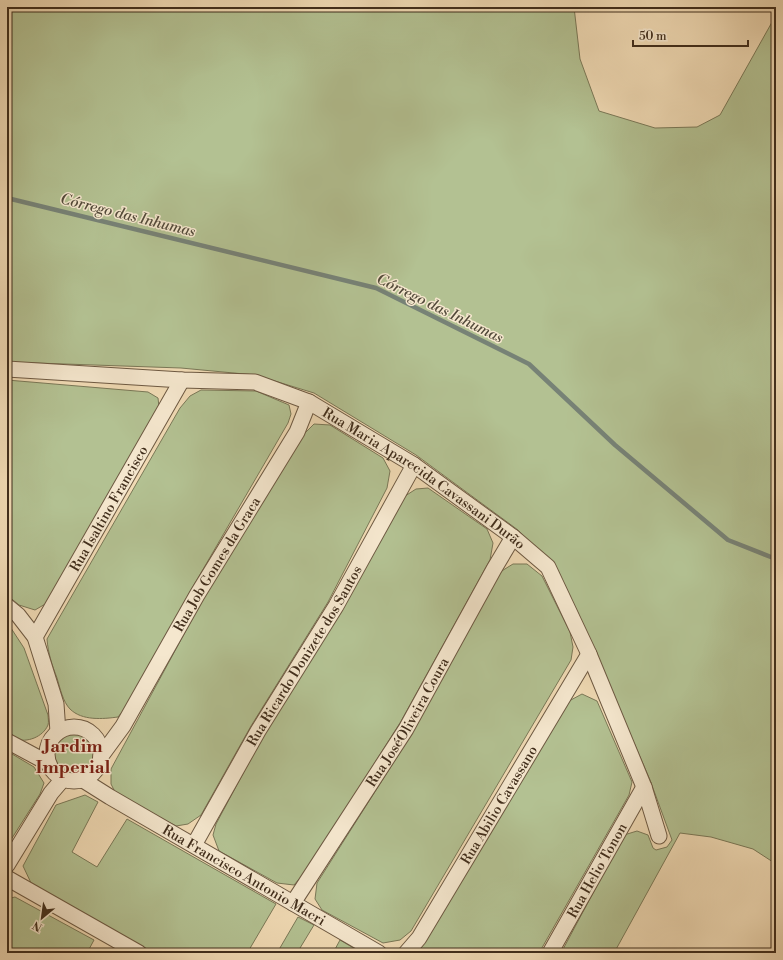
<svg xmlns="http://www.w3.org/2000/svg" width="783" height="960" font-family="'Libre Bodoni',serif">
	<style>
		.green { fill: #b3c192; stroke: #7a7857 }
		.lines { fill: none; stroke-linecap: round; stroke-linejoin: round }
		.stream { stroke: #778276; stroke-width: 4.5 }
		.minor-casing { stroke: #6d5942; stroke-width: 17 }
		.minor { stroke: #f5e7ce; stroke-width: 15 }
		.labels { text-anchor: middle; stroke-width: 3; stroke-linejoin: round; paint-order: stroke }
		.street-label { font-size: 14px; fill: #412e1c; stroke: #f5e7ce }
		.water-label { font-size: 15px; font-style: italic; fill: #534a3a; stroke: #f5e7ce }
		.district-label { font-size: 18px; font-weight: bold; fill: #7a1f14; stroke: #f5e7ce }
	</style>
	<rect width="100%" height="100%" fill="#f0dab4"/>
	<filter id="stains"><feTurbulence type="fractalNoise" baseFrequency=".005" numOctaves="4"/><feColorMatrix values="0 0 0 0 .2 0 0 0 0 .09 0 0 0 0 .02 0 0 0 .5 -.17"/></filter>
	<radialGradient id="worn" r=".72"><stop offset=".6" stop-color="#630" stop-opacity="0"/><stop offset="1" stop-color="#630" stop-opacity=".3"/></radialGradient>
	<!-- green -->
	<g class="green">
		<polygon points="7,7 574,7 580,59 599,111 655,128 697,127 720,115 776,15 776,864 753,849 711,837 680,833 614,953 561,953 624,835 637,831 648,835 653,848 656,850 667,847 672,840 650,780 594,650 552,564 518,530 416,455 314,393 255,375 181,368 7,362"/>
		<polygon points="7,380 148,392 158,398 159,407 47,603 35,610 19,605 7,595"/>
		<path d="M 201,390 L 256,391 L 289,405 L 291,414 L 288,423 L 191,590 L 127,706 L 118,717 C 103,719 82,721 70,709 C 63,702 60,688 57,678 C 52,665 48,653 47,639 L 180,408 L 190,396 Z"/>
		<polygon points="314,424 330,425 383,458 390,471 387,488 328,602 251,726 201,815 188,824 176,826 116,794 111,784 111,769 203,599 303,435"/>
		<polygon points="428,488 487,529 493,543 490,560 400,723 306,871 294,885 277,883 219,851 213,835 216,824 264,734 402,498 416,489"/>
		<polygon points="513,564 527,564 542,576 570,632 573,647 571,660 411,931 400,940 383,943 322,910 315,899 317,883 411,735 500,572"/>
		<path d="M 7,622 L 24,648 L 48,715 C 48,718 49,722 48,725 C 43,737 27,743 15,739 C 13,738 10,735 7,734 Z"/>
		<polygon points="582,694 597,701 632,782 629,795 539,953 416,953 569,701"/>
		<circle cx="74" cy="754" r="21"/>
		<polygon points="7,751 34,767 44,783 40,794 7,846"/>
		<polygon points="85,795 98,802 72,852 97,867 127,819 276,904 249,950 254,953 154,953 32,885 23,866 56,805"/>
		<polygon points="15,897 94,940 87,953 7,953 7,899"/>
		<polygon points="298,917 314,925 297,953 277,953"/>
		<polygon points="340,940 362,953 333,953"/>
	</g>
	<g class="lines">
		<!-- stream -->
		<polyline class="stream" points="7,198 376,288 529,364 615,445 728,540 776,559"/>
		<!-- minor casing -->
		<g class="minor-casing">
			<g id="minor">
				<path id="s1" d="M 7,369 L 182,380 L 255,382 L 309,402 L 414,465 L 513,537 L 548,567 L 589,654 L 644,787 L 659,836"/>
				<polyline points="7,606 18,615 35,637 56,704 58,732"/>
				<path id="s2" d="M 35,637 L 182,380"/>
				<circle cx="74" cy="754" r="27"/>
				<polyline points="7,741 48,763"/>
				<path id="s3" d="M 101,756 L 123,726 L 197,595 L 297,432 L 309,402"/>
				<path id="s4" d="M 83,780 L 110,797 L 379,953"/>
				<path id="s5" d="M 194,845 L 258,731 L 336,606 L 414,465"/>
				<polyline points="7,865 51,793 63,779"/>
				<polyline points="7,878 139,953"/>
				<path id="s6" d="M 293,903 L 406,729 L 494,569 L 513,537"/>
				<path id="s7" d="M 406,953 L 419,938 L 589,654"/>
				<path id="s8" d="M 550,953 L 644,787"/>
			</g>
		</g>
		<!-- minor -->
		<use href="#minor" class="minor"/>
	</g>
	<g class="labels">
		<!-- street labels -->
		<g class="street-label">
			<text dy="5" stroke="none"><textPath href="#s1" startOffset="444">Rua Maria Aparecida Cavassani Durão</textPath></text>
			<text dy="5" stroke="none"><textPath href="#s2" startOffset="148">Rua Isaltino Francisco</textPath></text>
			<text dy="5" stroke="none"><textPath href="#s3" startOffset="224">Rua Job Gomes da Graca</textPath></text>
			<text dy="5" stroke="none"><textPath href="#s5" startOffset="219">Rua Ricardo Donizete dos Santos</textPath></text>
			<text dy="5" stroke="none"><textPath href="#s6" startOffset="214">Rua JoséOliveira Coura</textPath></text>
			<text dy="5" stroke="none"><textPath href="#s7" startOffset="175">Rua Abilio Cavassano</textPath></text>
			<text dy="5" stroke="none"><textPath href="#s8" startOffset="95">Rua Helio Tonon</textPath></text>
			<text dy="5" stroke="none"><textPath href="#s4" startOffset="187">Rua Francisco Antonio Macri</textPath></text>
		</g>
		<!-- water labels -->
		<g class="water-label">
			<text transform="translate(128 215) rotate(14)" y="5">Córrego das Inhumas</text>
			<text transform="translate(440 308) rotate(26)" y="5">Córrego das Inhumas</text>
		</g>
		<!-- district labels -->
		<g class="district-label">
			<text x="73" y="752">Jardim<tspan x="73" dy="21">Imperial</tspan></text>
		</g>
	</g>
	<!-- margin -->
	<rect width="783" height="960" fill="none" stroke="#f0dab4" stroke-width="24"/>
	<rect x="8" y="8" width="767" height="944" fill="none" stroke="#412e1c" stroke-width="2"/>
	<rect x="12" y="12" width="759" height="936" fill="none" stroke="#412e1c"/>
	<!-- north arrow -->
	<g transform="translate(42 918) rotate(209)" stroke="#f5e7ce" stroke-width="3" paint-order="stroke">
	<path d="M0-3L7 15L0 10L-7 15Z" fill="#412e1c"/>
	<text y="-6" font-size="11" font-weight="bold" text-anchor="middle" fill="#412e1c">N</text>
	</g>
	<!-- scale -->
	<path d="M633 40v6h115v-6" fill="none" stroke="#412e1c" stroke-width="2"/>
	<text x="639" y="40" font-size="12" fill="#412e1c" stroke="#f5e7ce" stroke-width="3" paint-order="stroke">50 m</text>
	<rect width="100%" height="100%" filter="url(#stains)"/>
	<rect width="100%" height="100%" fill="url(#worn)"/>
</svg>
